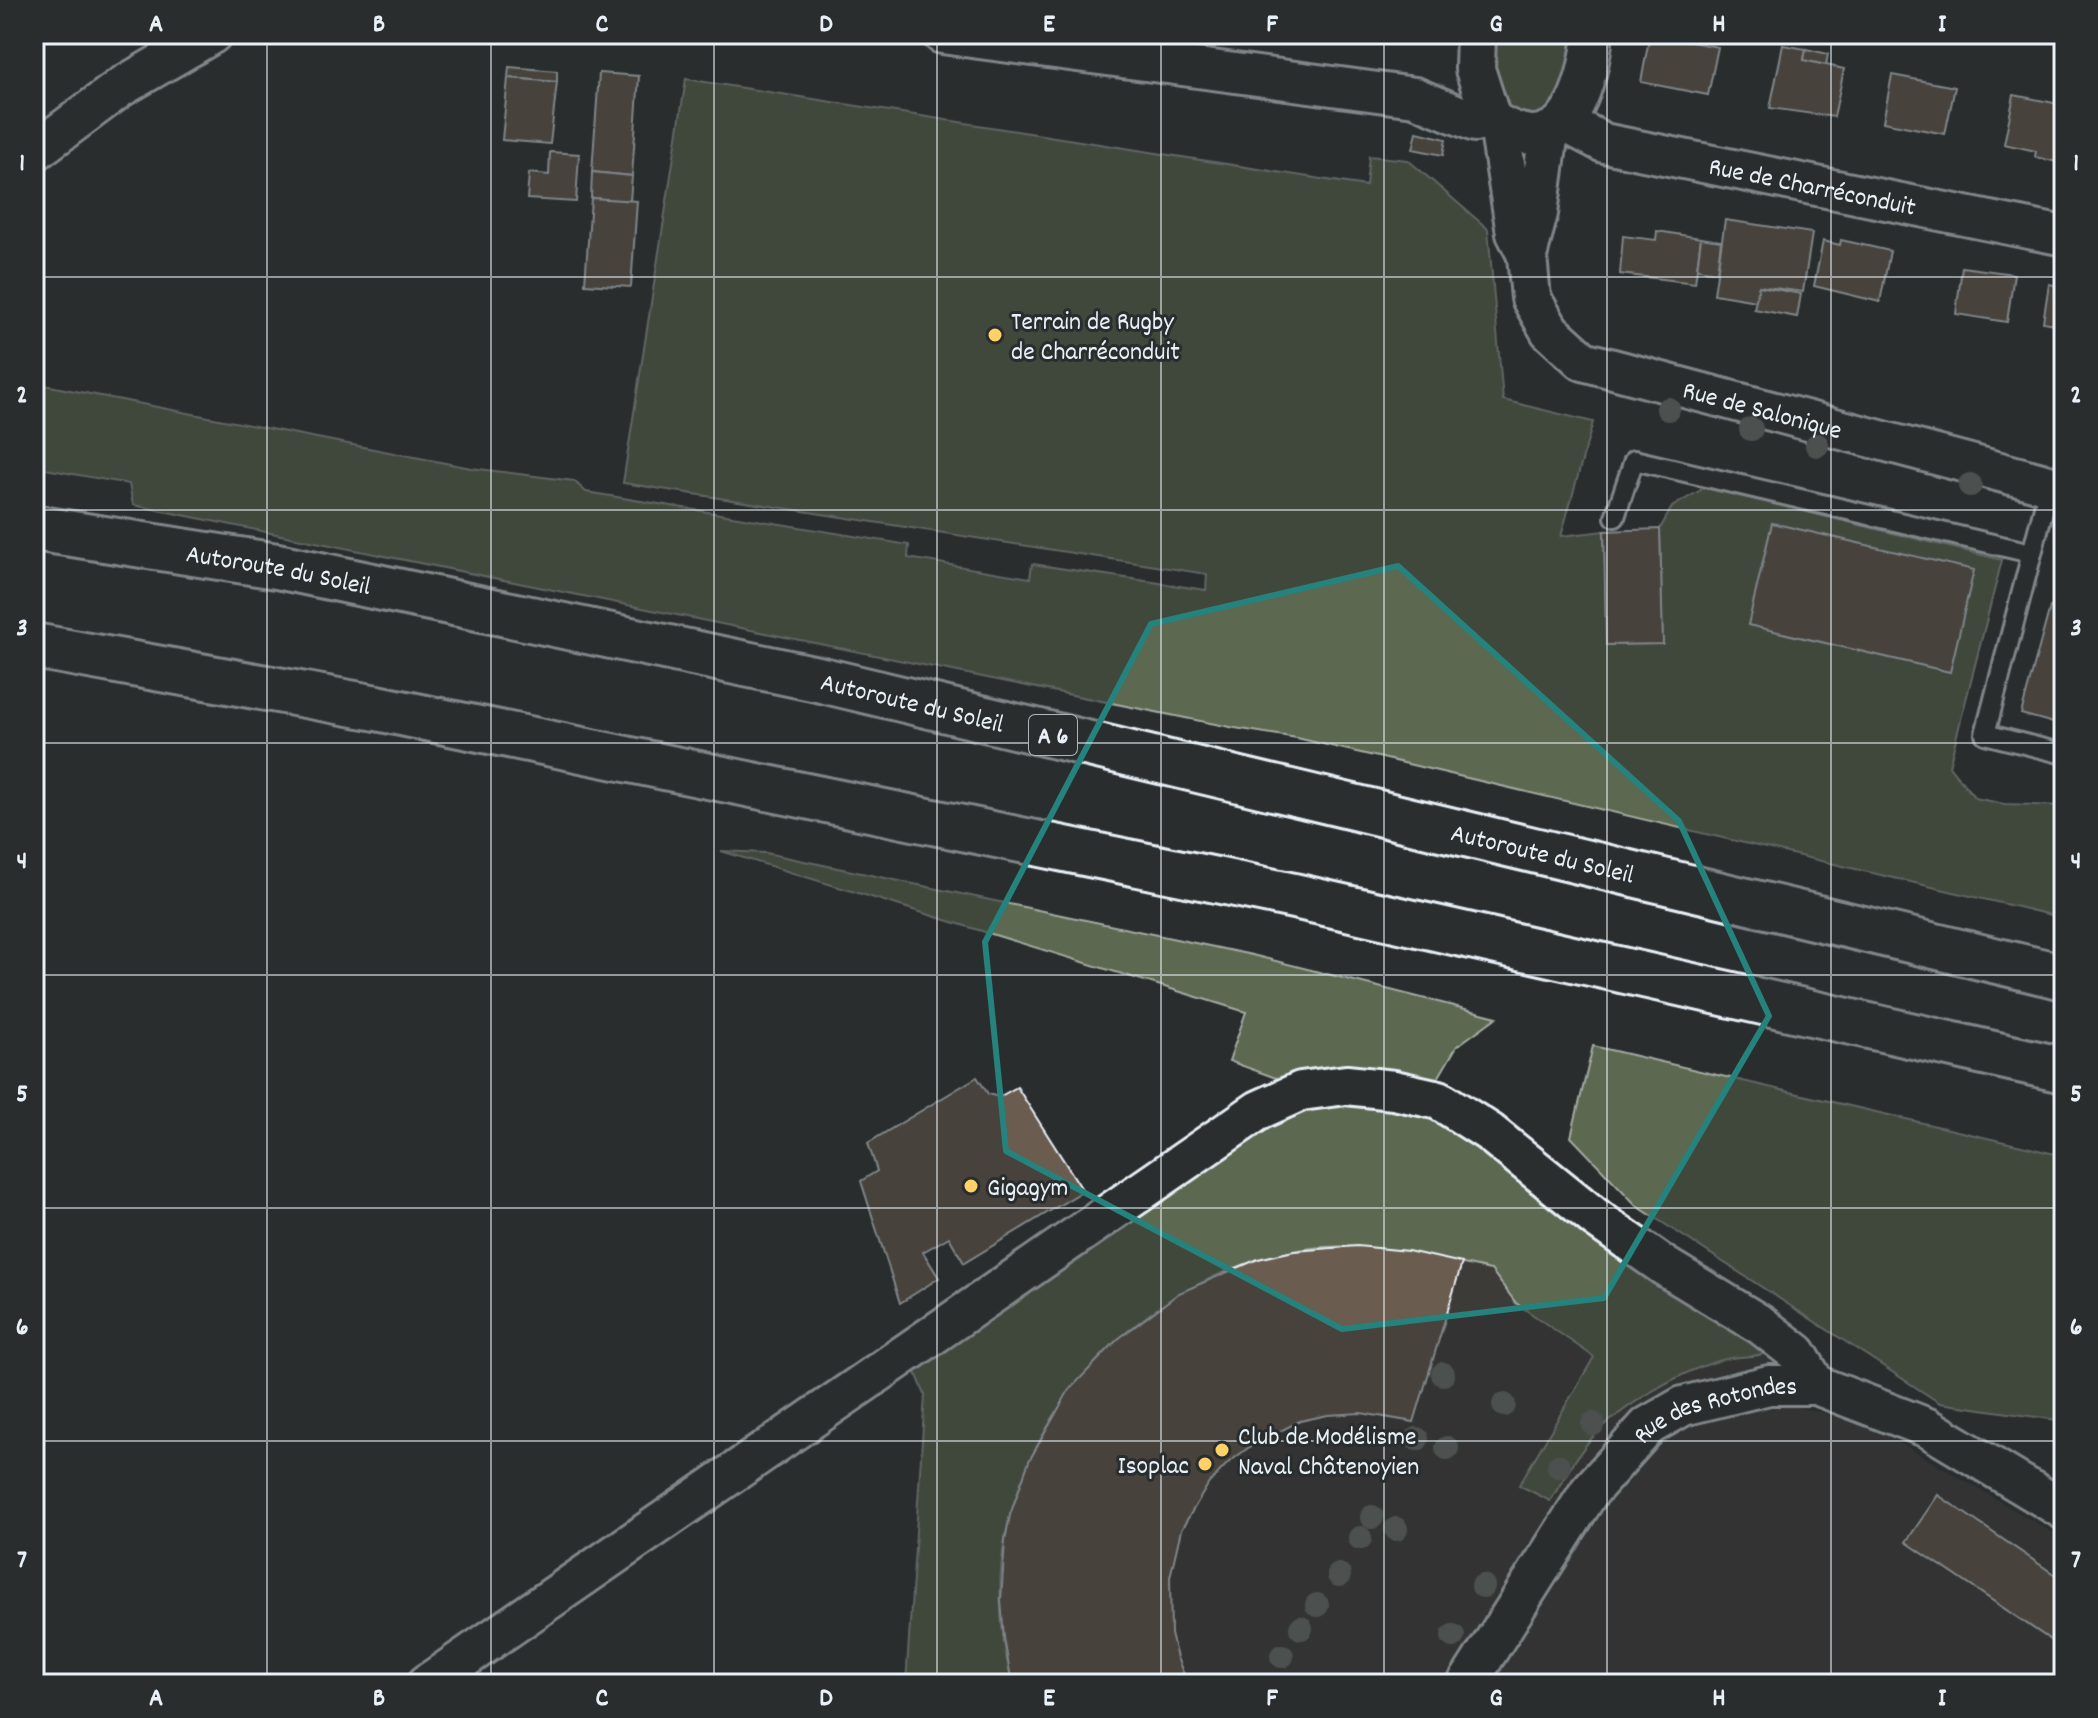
<svg xmlns="http://www.w3.org/2000/svg" width="2098" height="1718" font-family="Dekko,sans-serif">
	<style>
		.built { fill: #3d3b38 }
		.green { fill: #5b674f; stroke: #a2aca4; stroke-width: 2 }
		.building { fill: #6a5b50; stroke: #e8f1f8; stroke-width: 2 }
		.lines { fill: none; stroke-linecap: round; stroke-linejoin: round }
		.service-casing { stroke: #e8f1f8; stroke-width: 24 }
		.minor-casing { stroke: #e8f1f8; stroke-width: 44 }
		.motorway-casing { stroke: #e8f1f8; stroke-width: 50 }
		.service { stroke: #2a2d2e; stroke-width: 18 }
		.minor { stroke: #2a2d2e; stroke-width: 38 }
		.motorway { stroke: #2a2d2e; stroke-width: 44 }
		.tree { fill: #747b78 }
		.marked { fill: none; stroke: #25827c; stroke-width: 6; stroke-linejoin: round }
		.grid { fill: none; stroke: #e8f1f8; stroke-width: 2; stroke-opacity: 0.55 }
		.poi-dot { fill: #ffd166; stroke: #2a2d2e; stroke-width: 3 }
		.labels { text-anchor: middle; stroke-width: 6; stroke-linejoin: round; paint-order: stroke }
		.shield { fill: #2a2d2e; stroke: #afb6bb; stroke-width: 2 }
		.shield-label { font-size: 24px; font-weight: bold; fill: #e8f1f8 }
		.street-label { font-size: 26px; fill: #e8f1f8; stroke: #2a2d2e }
		.poi-label { font-size: 26px; fill: #e8f1f8; stroke: #2a2d2e; text-anchor: start }
		.neatline { fill: none; stroke: #e8f1f8; stroke-width: 3 }
		.grid-label { font-size: 26px; text-anchor: middle; font-weight: bold; fill: #e8f1f8 }
	</style>
	<rect width="100%" height="100%" fill="#2a2d2e"/>
	<filter id="ink" filterUnits="userSpaceOnUse"><feTurbulence type="fractalNoise" baseFrequency=".0125" numOctaves="2"/><feDisplacementMap in="SourceGraphic" scale="16" xChannelSelector="R" yChannelSelector="G"/><feConvolveMatrix kernelMatrix="1 2 1 2 8 2 1 2 1" color-interpolation-filters="sRGB"/></filter>
	<g filter="url(#ink)">
		<!-- built -->
		<polygon class="built" points="1242,1132 1776,1350 1797,1407 1847,1418 1895,1440 2064,1539 2064,1684 906,1684 925,1395 913,1365"/>
		<!-- green -->
		<g class="green">
			<path d="M 1493,34 L 1571,34 L 1573,39 L 1557,110 L 1542,119 C 1534,118 1523,118 1516,115 C 1487,102 1491,60 1493,34 Z"/>
			<polygon points="686,79 1366,186 1369,156 1408,160 1488,229 1503,400 1593,422 1561,536 1604,531 1607,645 1663,644 1660,529 1672,507 1706,487 2002,560 1949,766 1975,798 2004,804 2064,806 2064,918 1297,738 1235,728 133,505 129,484 34,467 34,383 471,468 574,481 586,492 909,545 908,558 1030,578 1032,564 1206,590 1207,574 623,483"/>
			<polygon points="721,851 766,853 1252,955 1497,1017 1457,1046 1437,1080 1323,1070 1276,1078 1229,1061 1246,1012"/>
			<polygon points="1593,1046 2064,1156 2064,1421 1940,1403 1637,1206 1571,1137"/>
			<path d="M 1347,1099 L 1428,1112 L 1776,1350 C 1756,1359 1740,1355 1722,1360 C 1680,1371 1620,1407 1591,1439 C 1575,1457 1563,1481 1550,1501 L 1519,1485 L 1594,1357 L 1516,1303 L 1491,1270 C 1426,1256 1361,1238 1293,1251 C 1149,1280 1033,1395 1005,1539 C 996,1586 1001,1637 1012,1684 L 906,1684 L 925,1395 L 913,1365 L 1276,1116 Z"/>
		</g>
		<!-- building -->
		<g class="building">
			<polygon points="1650,34 1718,47 1708,95 1641,82"/>
			<polygon points="1783,45 1806,49 1804,60 1844,69 1834,117 1770,108"/>
			<polygon points="1806,49 1828,54 1826,65 1804,60"/>
			<polygon points="509,67 557,71 557,82 508,78"/>
			<polygon points="599,73 639,76 632,176 592,172"/>
			<polygon points="1892,75 1955,87 1945,134 1883,122"/>
			<polygon points="508,78 557,82 550,144 502,140"/>
			<polygon points="2014,95 2064,105 2062,163 2035,157 2036,151 2004,144"/>
			<polygon points="1417,132 1446,139 1443,155 1413,149"/>
			<polygon points="550,152 579,154 576,202 527,199 529,173 549,175"/>
			<polygon points="592,172 632,176 630,201 591,198"/>
			<polygon points="591,198 637,201 631,287 585,284"/>
			<polygon points="1725,220 1812,233 1803,292 1759,286 1756,301 1714,294"/>
			<polygon points="1657,231 1701,238 1695,283 1620,274 1623,236 1656,240"/>
			<polygon points="1701,238 1721,241 1717,272 1697,269"/>
			<polygon points="1841,240 1890,251 1880,302 1814,286 1823,241 1840,245"/>
			<polygon points="1962,267 2014,274 2007,322 1956,314"/>
			<polygon points="2049,284 2064,287 2064,326 2043,322"/>
			<polygon points="1759,286 1801,294 1797,317 1754,309"/>
			<polygon points="1772,523 1974,570 1950,672 1748,625"/>
			<polygon points="1660,529 1663,644 1606,645 1604,531"/>
			<polygon points="2050,607 2064,611 2064,699 2057,724 2021,714"/>
			<polygon points="977,1077 988,1094 999,1097 1017,1087 1083,1191 964,1263 949,1237 923,1252 939,1278 900,1303 861,1181 877,1171 868,1143"/>
			<polygon points="1357,1246 1408,1251 1462,1263 1414,1422 1361,1413 1328,1415 1300,1421 1252,1445 1228,1463 1209,1483 1181,1530 1170,1577 1171,1634 1177,1658 1188,1684 1012,1684 1004,1638 1001,1600 1005,1540 1010,1515 1029,1461 1069,1390 1118,1339 1179,1293 1258,1259 1294,1251"/>
			<polygon points="1938,1495 2064,1581 2064,1649 1906,1542"/>
		</g>
		<g class="lines">
			<!-- service casing -->
			<g class="service-casing">
				<g id="service">
					<polyline points="2050,484 1985,734 2064,754"/>
					<polyline points="1615,517 1634,460 2031,553"/>
				</g>
			</g>
			<!-- minor casing -->
			<g class="minor-casing">
				<g id="minor">
					<polyline points="942,34 1415,97 1475,122 1491,119"/>
					<path d="M 1476,34 L 1475,69 L 1491,119 C 1500,126 1509,130 1520,133 C 1574,148 1589,72 1593,34"/>
					<path id="s1" d="M 1564,122 L 1604,143 L 2064,236"/>
					<polyline points="1499,125 1516,233 1526,253"/>
					<path id="s2" d="M 1549,131 L 1538,213 L 1527,256 L 1531,298 L 1550,331 L 1583,361 L 2064,489"/>
					<polyline points="34,152 121,87 212,34"/>
					<polyline points="427,1684 1259,1110 1301,1091 1346,1085 1394,1090 1439,1100 1489,1132 1597,1219 1664,1266 1761,1325 1797,1353 1816,1385"/>
					<path id="s3" d="M 1467,1684 L 1589,1492 L 1648,1426 L 1683,1406 L 1769,1385 L 1816,1385 L 1928,1428 L 2064,1510"/>
				</g>
			</g>
			<!-- motorway casing -->
			<g class="motorway-casing">
				<g id="motorway">
					<path id="s4" d="M 34,528 L 277,566 L 822,680 L 2064,977"/>
					<polyline points="34,646 377,708 1294,896 2064,1070"/>
				</g>
			</g>
			<!-- service -->
			<use href="#service" class="service"/>
			<!-- minor -->
			<use href="#minor" class="minor"/>
			<!-- motorway -->
			<use href="#motorway" class="motorway"/>
		</g>
		<!-- trees -->
		<g class="tree">
			<circle cx="1668" cy="409" r="12"/>
			<circle cx="1751" cy="429" r="12"/>
			<circle cx="1817" cy="445" r="12"/>
			<circle cx="1970" cy="485" r="12"/>
			<circle cx="1443" cy="1374" r="12"/>
			<circle cx="1504" cy="1405" r="12"/>
			<circle cx="1593" cy="1424" r="12"/>
			<circle cx="1417" cy="1439" r="12"/>
			<circle cx="1447" cy="1448" r="12"/>
			<circle cx="1559" cy="1466" r="12"/>
			<circle cx="1372" cy="1517" r="12"/>
			<circle cx="1396" cy="1529" r="12"/>
			<circle cx="1360" cy="1538" r="12"/>
			<circle cx="1339" cy="1575" r="12"/>
			<circle cx="1483" cy="1586" r="12"/>
			<circle cx="1317" cy="1605" r="12"/>
			<circle cx="1301" cy="1628" r="12"/>
			<circle cx="1453" cy="1636" r="12"/>
			<circle cx="1282" cy="1656" r="12"/>
		</g>
	</g>
	<!-- marked area -->
	<path d="M0 0H2098V1718H0ZM 1398,566 L 1679,821 L 1769,1016 L 1604,1298 L 1342,1329 L 1006,1151 L 985,942 L 1151,624 Z" fill="#2a2d2e" fill-opacity=".55" fill-rule="evenodd"/>
	<path class="marked" d="M 1398,566 L 1679,821 L 1769,1016 L 1604,1298 L 1342,1329 L 1006,1151 L 985,942 L 1151,624 Z"/>
	<!-- grid -->
	<path class="grid" d="M 267,34 L 267,1684M 491,34 L 491,1684M 714,34 L 714,1684M 937,34 L 937,1684M 1161,34 L 1161,1684M 1384,34 L 1384,1684M 1607,34 L 1607,1684M 1831,34 L 1831,1684M 34,277 L 2064,277M 34,510 L 2064,510M 34,743 L 2064,743M 34,975 L 2064,975M 34,1208 L 2064,1208M 34,1441 L 2064,1441"/>
	<!-- markers -->
	<g class="poi-dot">
		<circle cx="995" cy="335" r="8"/>
		<circle cx="971" cy="1186" r="8"/>
		<circle cx="1222" cy="1450" r="8"/>
		<circle cx="1205" cy="1464" r="8"/>
	</g>
	<g class="labels">
		<!-- shield labels -->
		<rect class="shield" x="1029" y="715" width="48" height="40" rx="6"/>
		<g class="shield-label">
			<text x="1053" y="743">A 6</text>
		</g>
		<!-- street labels -->
		<g class="street-label">
			<text dy="9" stroke="none"><textPath href="#s1" startOffset="258">Rue de Charréconduit</textPath></text>
			<text dy="9" stroke="none"><textPath href="#s2" startOffset="438">Rue de Salonique</textPath></text>
			<text dy="9" stroke="none"><textPath href="#s4" startOffset="248">Autoroute du Soleil</textPath></text>
			<text dy="9" stroke="none"><textPath href="#s4" startOffset="896">Autoroute du Soleil</textPath></text>
			<text dy="9" stroke="none"><textPath href="#s4" startOffset="1544">Autoroute du Soleil</textPath></text>
			<text dy="9" stroke="none"><textPath href="#s3" startOffset="386">Rue des Rotondes</textPath></text>
		</g>
		<!-- poi labels -->
		<g class="poi-label">
			<text x="1011" y="329">Terrain de Rugby<tspan x="1011" dy="30">de Charréconduit</tspan></text>
			<text x="987" y="1195">Gigagym</text>
			<text x="1238" y="1444">Club de Modélisme<tspan x="1238" dy="30">Naval Châtenoyien</tspan></text>
			<text x="1189" y="1473" text-anchor="end">Isoplac</text>
		</g>
	</g>
	<!-- margin -->
	<rect width="2098" height="1718" fill="none" stroke="#2a2d2e" stroke-width="88"/>
	<rect x="44" y="44" width="2010" height="1630" class="neatline"/>
	<g class="grid-label">
		<text x="156" y="31">A</text>
		<text x="379" y="31">B</text>
		<text x="602" y="31">C</text>
		<text x="826" y="31">D</text>
		<text x="1049" y="31">E</text>
		<text x="1272" y="31">F</text>
		<text x="1496" y="31">G</text>
		<text x="1719" y="31">H</text>
		<text x="1942" y="31">I</text>
		<text x="22" y="170">1</text>
		<text x="2076" y="170">1</text>
		<text x="22" y="402">2</text>
		<text x="2076" y="402">2</text>
		<text x="22" y="635">3</text>
		<text x="2076" y="635">3</text>
		<text x="22" y="868">4</text>
		<text x="2076" y="868">4</text>
		<text x="22" y="1101">5</text>
		<text x="2076" y="1101">5</text>
		<text x="22" y="1334">6</text>
		<text x="2076" y="1334">6</text>
		<text x="22" y="1567">7</text>
		<text x="2076" y="1567">7</text>
		<text x="156" y="1705">A</text>
		<text x="379" y="1705">B</text>
		<text x="602" y="1705">C</text>
		<text x="826" y="1705">D</text>
		<text x="1049" y="1705">E</text>
		<text x="1272" y="1705">F</text>
		<text x="1496" y="1705">G</text>
		<text x="1719" y="1705">H</text>
		<text x="1942" y="1705">I</text>
	</g>
</svg>
